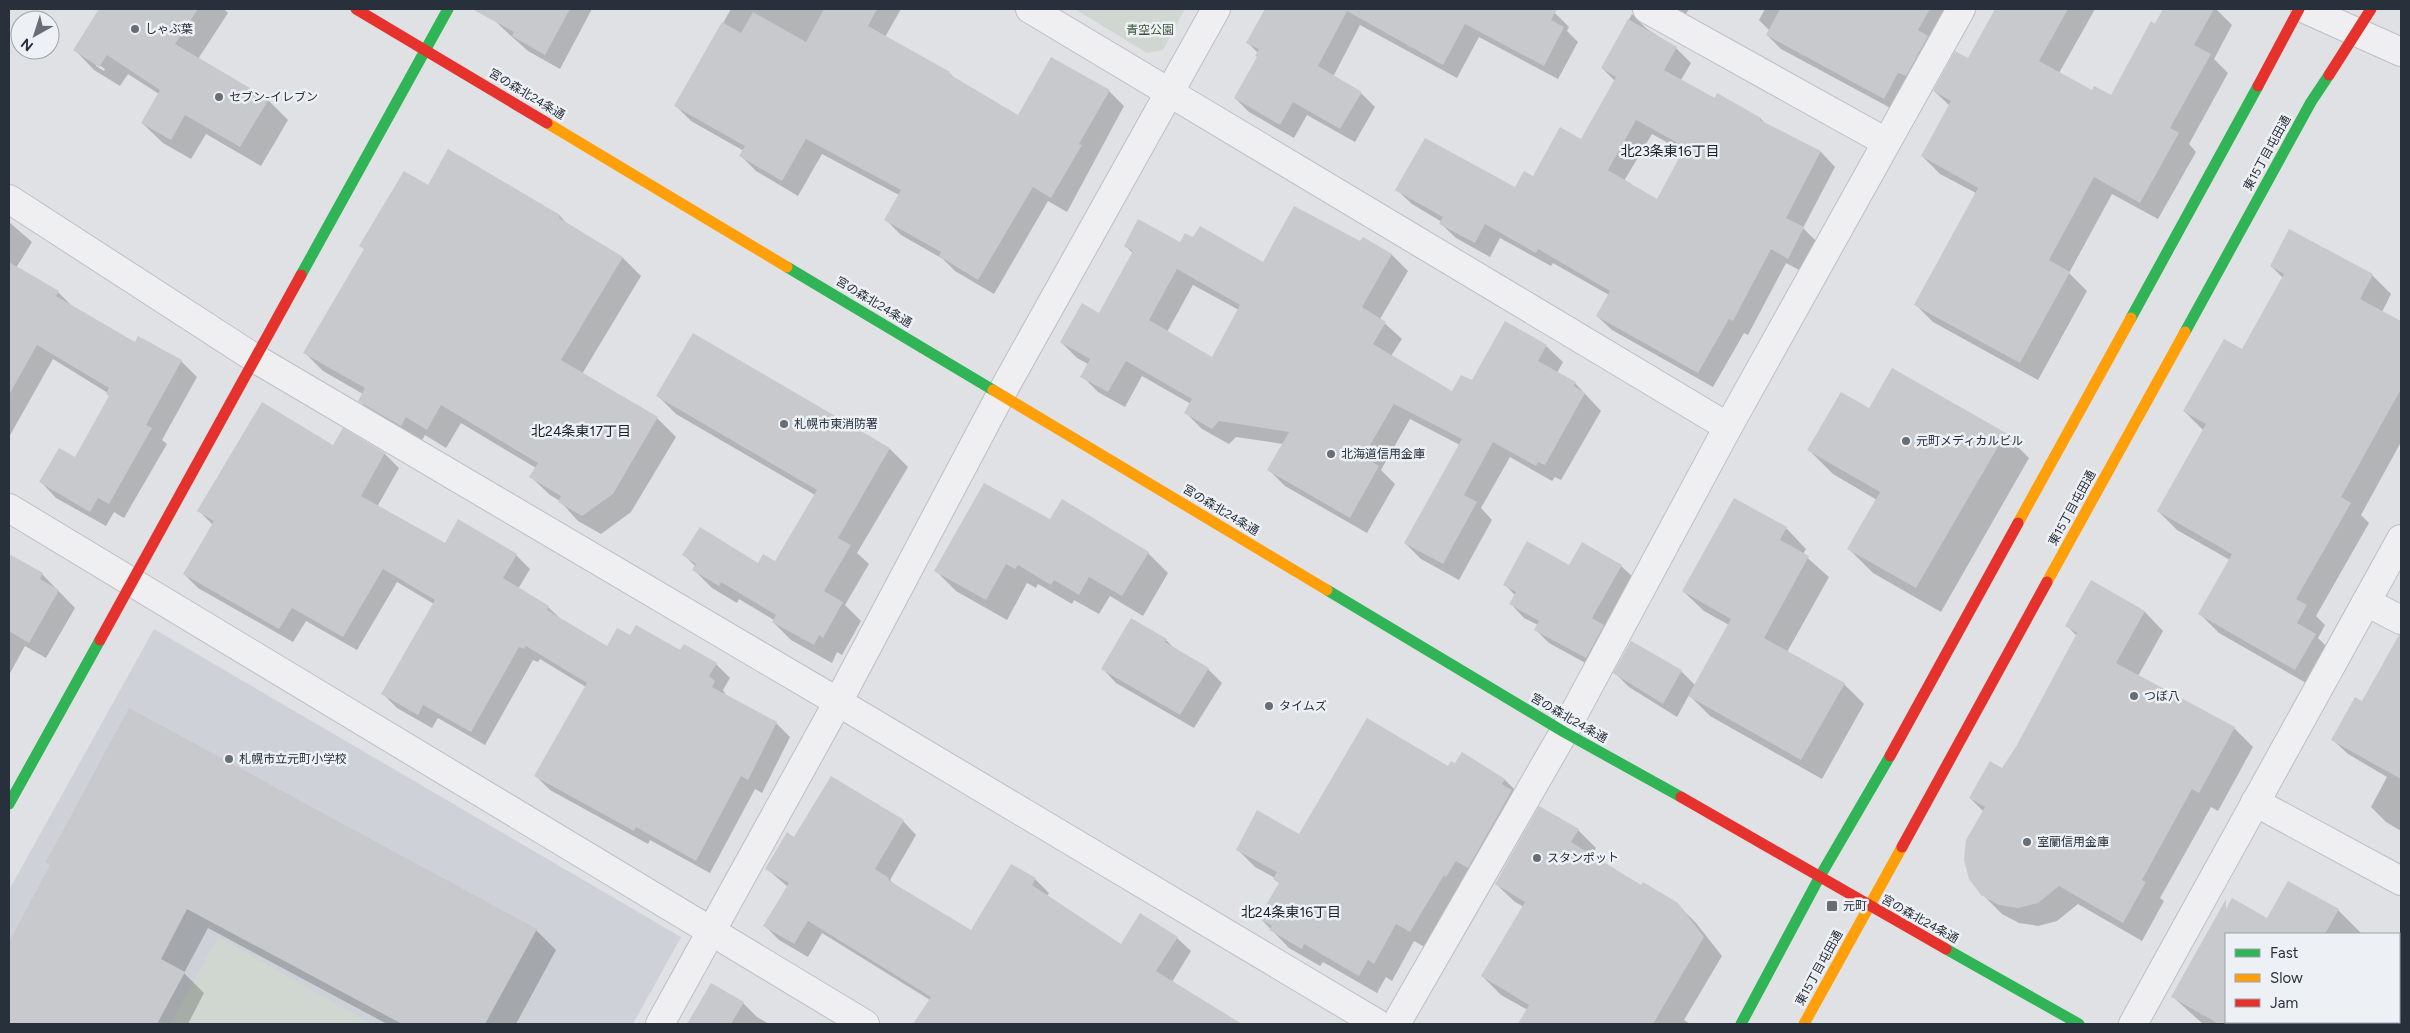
<svg xmlns="http://www.w3.org/2000/svg" width="2410" height="1033" font-family="Figtree,'Noto Sans JP',sans-serif">
	<style>
		.built { fill: #ced1d7 }
		.green { fill: #d0d7d0 }
		.shadow { fill: #0003; fill-rule: evenodd }
		.building { fill: #c7c9cc; fill-rule: evenodd }
		.lines { fill: none; stroke-linecap: round; stroke-linejoin: round }
		.street-casing { stroke: #bdbfc2; stroke-width: 30 }
		.street { stroke: #efeff1; stroke-width: 28 }
		.fast { stroke: #30b455; stroke-width: 11 }
		.slow { stroke: #ff9f0a; stroke-width: 11 }
		.jam { stroke: #e5322d; stroke-width: 11 }
		.poi-dot { fill: #686e76; stroke: #edf0f4; stroke-width: 2 }
		.labels { text-anchor: middle; stroke-width: 5; stroke-linejoin: round; paint-order: stroke }
		.poi-label { font-size: 12px; fill: #28303b; stroke: #edf0f4; text-anchor: start }
		.park-label { font-size: 12px; fill: #3e5636; stroke: #edf0f4 }
		.street-label { font-size: 12px; fill: #28303b; stroke: #edf0f4 }
		.neighbourhood-label { font-size: 14px; fill: #1a212c; stroke: #edf0f4 }
	</style>
	<rect width="100%" height="100%" fill="#dfe1e4"/>
	<!-- built -->
	<polygon class="built" points="154,629 681,937 633,1024 9,1024 9,890"/>
	<!-- green -->
	<g class="green">
		<polygon points="1075,9 1185,9 1163,50 1147,53"/>
		<polygon points="218,937 372,1024 170,1024"/>
	</g>
	<!-- shadow -->
	<g class="shadow">
		<path d="M 101,9 L 224,9 L 228,13 L 198,59 L 268,100 L 288,120 L 261,166 L 206,134 L 191,159 L 163,143 L 142,123 L 159,94 L 128,74 L 120,86 L 94,70 L 74,49 ZM 96,63 L 105,69 L 104,71 L 96,66 Z"/>
		<polygon points="493,9 592,9 560,69 528,51 510,35 494,20 498,14"/>
		<polygon points="731,9 901,9 885,37 949,73 957,80 1019,116 1109,91 1124,106 1067,212 1048,201 994,294 955,271 943,259 901,235 886,220 899,195 822,154 798,196 756,171 741,156 744,151 691,121 676,106"/>
		<polygon points="1266,9 1555,9 1554,12 1569,27 1567,31 1578,42 1558,79 1479,37 1457,78 1360,25 1333,77 1361,93 1375,107 1355,142 1307,115 1294,138 1249,112 1235,98 1259,57 1258,53 1248,43"/>
		<polygon points="1669,9 1689,9 1684,17"/>
		<polygon points="1765,9 1951,9 1898,112 1781,49 1767,35 1770,31 1759,20"/>
		<polygon points="1996,9 2095,9 2059,73 2093,92 2111,97 2164,9 2216,9 2232,25 2214,59 2228,73 2189,144 2196,152 2158,219 2112,194 2069,273 2087,291 2038,380 1933,322 1915,304 1976,193 1940,174 1922,156 1950,106 1934,91 1968,60"/>
		<path d="M 1632,14 L 1647,29 L 1676,48 L 1691,63 L 1681,80 L 1715,99 L 1718,95 L 1761,119 L 1766,124 L 1821,152 L 1835,167 L 1803,228 L 1818,243 L 1803,272 L 1786,263 L 1748,335 L 1744,333 L 1713,387 L 1612,330 L 1597,316 L 1609,295 L 1553,263 L 1551,266 L 1500,238 L 1490,257 L 1456,238 L 1441,224 L 1442,222 L 1412,204 L 1397,190 L 1515,189 L 1533,178 L 1581,141 L 1615,81 L 1602,68 ZM 1652,134 L 1684,152 L 1658,200 L 1624,181 Z"/>
		<polygon points="449,151 560,216 569,226 623,258 641,276 582,374 657,418 676,437 631,512 601,534 578,521 560,501 550,495 531,477 536,468 461,423 446,448 425,435 420,444 378,420 360,401 363,394 323,371 305,353 365,250 361,246 428,187"/>
		<polygon points="9,222 32,242 16,268 58,292 74,308 135,344 181,361 197,377 162,440 167,444 124,518 114,512 106,526 56,498 41,482 76,459 110,396 108,393 53,359 9,437"/>
		<path d="M 1180,243 L 1264,263 L 1361,243 L 1392,255 L 1408,271 L 1380,319 L 1402,339 L 1391,356 L 1452,393 L 1473,382 L 1505,323 L 1546,346 L 1563,362 L 1557,373 L 1575,383 L 1601,411 L 1561,480 L 1555,477 L 1552,481 L 1510,457 L 1481,508 L 1492,520 L 1459,580 L 1421,559 L 1405,543 L 1460,445 L 1410,419 L 1381,470 L 1395,484 L 1367,533 L 1285,486 L 1269,470 L 1283,444 L 1236,437 L 1229,444 L 1202,429 L 1186,413 L 1191,404 L 1142,376 L 1125,407 L 1098,392 L 1082,376 L 1088,364 L 1077,358 L 1061,342 L 1099,314 L 1133,253 L 1125,246 ZM 1193,285 L 1239,310 L 1212,359 L 1167,332 Z"/>
		<polygon points="2271,266 2372,275 2391,294 2382,312 2401,323 2401,442 2361,515 2369,523 2316,616 2325,625 2318,638 2334,654 2315,688 2219,633 2200,614 2230,560 2177,530 2158,511 2203,430 2184,411 2243,351 2283,278"/>
		<polygon points="694,335 890,449 908,467 857,553 869,564 845,605 861,621 842,655 837,652 832,663 791,640 773,622 774,620 739,599 737,603 712,588 694,570 696,567 684,555 758,564 775,563 815,495 676,414 658,396"/>
		<polygon points="1870,410 2005,434 2029,458 1941,612 1873,573 1849,549 1877,500 1833,474 1809,450"/>
		<polygon points="343,430 385,454 399,468 377,507 445,544 516,555 530,569 518,589 548,607 562,620 608,647 630,637 716,664 730,678 723,690 727,697 776,723 790,737 762,793 755,789 710,873 650,840 648,844 550,790 536,776 586,687 540,659 538,662 533,660 485,745 438,718 432,728 397,708 383,694 434,604 397,582 357,650 306,621 293,642 198,588 184,574 213,525 199,511 333,447"/>
		<polygon points="1050,521 1148,553 1168,573 1143,616 1110,596 1099,614 1074,600 1072,604 1038,584 1036,588 1027,583 1007,620 956,591 936,571"/>
		<polygon points="1786,528 1806,549 1803,554 1829,577 1787,652 1844,684 1864,704 1822,779 1710,716 1689,695 1677,717 1629,687 1615,673 1681,671 1695,685 1729,625 1704,611 1683,591"/>
		<polygon points="9,555 42,574 75,608 46,658 25,646 9,675"/>
		<polygon points="1621,566 1635,579 1600,671 1549,643 1535,629 1538,625 1524,618 1511,604 1515,595 1504,584 1570,567"/>
		<polygon points="2091,582 2145,612 2163,631 2138,676 2234,728 2253,747 2218,811 2211,807 2160,898 2164,901 2142,941 2078,904 2057,921 2038,926 2019,923 2002,914 1982,894 1984,812 1970,798 2003,770 2018,746 2077,636 2067,626"/>
		<polygon points="2400,636 2401,636 2401,831 2386,822 2371,807 2387,777 2348,754 2333,740 2363,703"/>
		<polygon points="1166,640 1177,651 1208,669 1222,683 1194,728 1116,683 1103,669"/>
		<polygon points="1462,754 1505,780 1523,798 1428,949 1414,941 1392,981 1386,977 1377,993 1323,962 1320,966 1289,948 1260,918 1280,884 1275,878 1255,867 1237,849 1299,835 1456,765"/>
		<polygon points="903,821 916,835 890,880 895,885 972,932 1035,879 1049,893 1047,896 1121,946 1177,938 1191,951 1172,982 1228,1017 1235,1024 929,1024 920,1016 930,1000 822,933 808,957 779,940 765,926 788,887 767,869 795,839"/>
		<polygon points="1578,830 1596,848 1592,856 1641,887 1677,904 1696,923 1722,956 1684,1020 1690,1024 1519,1024 1528,1010 1501,995 1482,976 1524,907 1515,902 1496,884"/>
		<polygon points="51,866 536,930 556,950 516,1024 387,1024 208,928 184,973 204,993 188,1024 9,1024 9,945"/>
		<polygon points="2338,910 2362,934 2226,934 2226,1022 2399,1022 2399,971 2401,972 2401,1024 2203,1024 2173,997 2215,921 2268,920"/>
		<polygon points="711,984 743,1003 757,1017 769,1024 688,1024"/>
	</g>
	<!-- building -->
	<g class="building">
		<polygon points="99,9 198,9 175,44 269,99 240,147 185,115 171,140 141,123 160,90 107,55 99,67 73,50"/>
		<polygon points="472,9 570,9 545,55 512,36 514,32"/>
		<polygon points="824,9 877,9 868,26 950,72 949,74 1018,115 1051,57 1110,90 1079,144 1082,145 1051,198 1033,187 978,280 939,256 941,252 884,220 901,190 806,139 782,181 739,156 745,146 674,106 722,22 741,33 753,12 806,42"/>
		<polygon points="1265,9 1557,9 1551,20 1564,27 1544,66 1465,24 1443,65 1347,11 1318,66 1362,92 1340,129 1293,102 1280,125 1234,98 1257,57 1255,56 1259,49 1246,43"/>
		<polygon points="1780,9 1930,9 1918,30 1928,36 1906,76 1898,73 1884,99 1766,35"/>
		<polygon points="1995,9 2068,9 2039,61 2092,90 2094,86 2111,95 2151,21 2155,24 2163,9 2214,9 2194,45 2211,54 2170,128 2179,133 2140,203 2094,177 2049,260 2070,272 2020,363 1914,305 1978,188 1921,156 1951,101 1933,91 1955,51 1968,58"/>
		<path d="M 1628,19 L 1677,47 L 1664,70 L 1715,98 L 1717,93 L 1761,118 L 1760,120 L 1821,151 L 1786,218 L 1804,227 L 1788,259 L 1771,249 L 1733,321 L 1729,319 L 1698,373 L 1596,316 L 1610,291 L 1538,249 L 1536,253 L 1485,224 L 1475,243 L 1439,224 L 1443,217 L 1395,190 L 1425,138 L 1515,187 L 1524,171 L 1533,176 L 1560,127 L 1581,139 L 1616,77 L 1601,68 ZM 1636,120 L 1685,147 L 1657,199 L 1608,170 Z"/>
		<polygon points="448,149 560,215 559,218 623,257 561,360 658,417 613,494 582,516 558,502 561,496 529,477 538,463 441,405 427,430 406,417 401,426 358,401 365,388 303,353 364,249 359,246 404,171 428,185"/>
		<path d="M 1294,206 L 1360,241 L 1363,237 L 1392,254 L 1362,307 L 1386,322 L 1373,344 L 1452,391 L 1461,375 L 1472,380 L 1505,321 L 1547,345 L 1538,361 L 1576,382 L 1574,386 L 1585,393 L 1545,465 L 1538,462 L 1536,466 L 1493,442 L 1464,495 L 1477,502 L 1443,564 L 1404,543 L 1462,439 L 1394,404 L 1363,457 L 1379,466 L 1350,518 L 1267,470 L 1289,432 L 1219,421 L 1212,429 L 1184,413 L 1192,399 L 1126,361 L 1108,392 L 1080,377 L 1090,359 L 1060,342 L 1082,303 L 1099,313 L 1133,251 L 1124,246 L 1138,219 L 1180,242 L 1185,233 L 1193,237 L 1200,226 L 1263,262 ZM 1177,269 L 1240,305 L 1212,357 L 1149,320 Z"/>
		<polygon points="2289,229 2373,274 2360,299 2401,321 2401,389 2341,497 2351,503 2296,599 2307,605 2297,623 2316,634 2295,670 2198,614 2232,554 2157,511 2206,424 2183,411 2224,339 2242,349 2284,274 2270,266"/>
		<polygon points="9,262 59,291 56,296 135,342 138,336 182,360 146,425 152,428 109,504 98,498 90,512 39,482 59,448 75,457 109,396 106,394 109,388 37,345 9,395"/>
		<polygon points="693,333 890,448 838,538 851,545 824,591 843,602 823,638 819,635 814,645 772,622 776,615 721,582 719,586 692,570 696,564 682,555 700,527 758,563 763,554 775,561 817,490 656,396"/>
		<polygon points="1892,368 2006,433 1916,588 1847,549 1880,492 1807,450 1841,392 1869,408"/>
		<polygon points="262,402 333,445 343,428 385,453 361,496 445,543 458,519 517,554 503,578 549,606 547,610 607,646 617,628 630,635 636,625 680,650 684,644 717,663 709,676 715,681 712,687 777,722 748,780 741,776 696,861 636,827 634,831 534,776 587,683 526,646 524,649 519,647 471,732 423,705 418,715 381,694 435,600 383,569 343,637 292,608 279,629 183,574 214,521 197,511"/>
		<polygon points="984,483 1050,519 1062,499 1149,552 1122,596 1089,577 1079,595 1054,580 1051,585 1018,565 1015,569 1006,564 986,600 934,571"/>
		<polygon points="1734,498 1787,527 1780,540 1809,556 1764,638 1845,683 1801,760 1688,696 1731,619 1682,591"/>
		<polygon points="1527,541 1569,565 1582,542 1622,565 1592,618 1604,625 1586,658 1534,630 1539,621 1509,604 1516,592 1503,585"/>
		<polygon points="9,554 43,573 40,579 59,590 29,643 9,631"/>
		<polygon points="2091,580 2145,611 2116,663 2235,727 2199,793 2192,789 2142,880 2146,882 2123,923 2059,886 2038,903 2018,908 1999,905 1981,895 1969,879 1964,860 1966,840 1985,807 1969,798 1990,761 2002,768 2017,745 2077,633 2065,626"/>
		<polygon points="1131,618 1167,639 1165,642 1209,668 1180,715 1101,669"/>
		<polygon points="2399,635 2401,636 2401,779 2331,740 2355,697 2362,701"/>
		<polygon points="1631,641 1682,670 1663,704 1613,673"/>
		<polygon points="129,708 537,929 485,1024 402,1024 187,909 161,959 185,972 157,1024 9,1024 9,942 50,865 46,862"/>
		<polygon points="1367,718 1448,766 1451,761 1455,763 1462,752 1505,779 1502,784 1512,790 1468,868 1456,861 1446,877 1444,875 1410,932 1396,924 1374,964 1368,960 1359,976 1304,944 1302,949 1269,930 1272,926 1258,918 1279,883 1273,879 1277,872 1236,850 1257,810 1299,834"/>
		<polygon points="831,776 904,820 875,869 889,878 888,880 971,930 1011,864 1036,878 1032,885 1121,944 1140,913 1178,937 1156,971 1242,1024 913,1024 931,997 808,921 794,944 763,926 789,883 765,869 787,832 794,837"/>
		<polygon points="1539,806 1579,829 1571,842 1641,885 1643,882 1678,903 1704,937 1653,1024 1518,1024 1529,1005 1481,976 1525,902 1495,884"/>
		<polygon points="2288,881 2339,909 2325,934 2226,934 2226,1024 2219,1024 2171,997 2226,899 2226,909 2232,898 2267,918"/>
		<polygon points="711,983 744,1002 731,1024 687,1024"/>
	</g>
	<g class="lines">
		<!-- street casing -->
		<g class="street-casing">
			<g id="street">
				<polyline points="1030,9 1728,427"/>
				<polyline points="1647,9 1886,142"/>
				<polyline points="2305,9 2401,52"/>
				<polyline points="9,199 256,359 838,702 1378,1024"/>
				<polyline points="9,508 865,1024"/>
				<polyline points="2366,602 2401,620"/>
				<polyline points="2255,802 2401,881"/>
				<polyline points="660,1024 838,702 1001,394 1216,9"/>
				<polyline points="1396,1024 1564,732 1728,427 1961,9"/>
				<polyline points="2133,1024 2401,539"/>
			</g>
		</g>
		<!-- street -->
		<use href="#street" class="street"/>
		<!-- fast -->
		<g class="fast">
			<polyline points="787,267 993,390"/>
			<polyline points="301,275 448,9"/>
			<polyline points="2131,318 2258,86"/>
			<polyline points="2185,332 2311,102 2329,75"/>
			<polyline points="1327,590 1564,732 1681,797"/>
			<polyline points="9,804 100,640"/>
			<polyline points="1946,949 2079,1024"/>
			<polyline points="1741,1024 1819,878 1890,756"/>
		</g>
		<!-- slow -->
		<g class="slow">
			<polyline points="547,123 787,267"/>
			<polyline points="993,390 1327,590"/>
			<polyline points="2018,523 2131,318"/>
			<polyline points="2047,582 2185,332"/>
			<polyline points="1804,1024 1902,847"/>
		</g>
		<!-- jam -->
		<g class="jam">
			<polyline points="356,9 547,123"/>
			<polyline points="2329,75 2371,9"/>
			<polyline points="2258,86 2299,9"/>
			<polyline points="100,640 301,275"/>
			<polyline points="1890,756 2018,523"/>
			<polyline points="1681,797 1946,949"/>
			<polyline points="1902,847 2047,582"/>
		</g>
	</g>
	<!-- markers -->
	<g class="poi-dot">
		<circle cx="135" cy="29" r="5"/>
		<circle cx="219" cy="97" r="5"/>
		<circle cx="784" cy="424" r="5"/>
		<circle cx="1906" cy="441" r="5"/>
		<circle cx="1331" cy="454" r="5"/>
		<circle cx="2134" cy="696" r="5"/>
		<circle cx="1269" cy="706" r="5"/>
		<circle cx="229" cy="759" r="5"/>
		<circle cx="2027" cy="842" r="5"/>
		<circle cx="1537" cy="858" r="5"/>
		<rect x="1826" y="900" width="12" height="12" rx="2.5"/>
	</g>
	<g class="labels">
		<!-- poi labels -->
		<g class="poi-label">
			<text x="145" y="33">しゃぶ葉</text>
			<text x="229" y="101">セブン-イレブン</text>
			<text x="794" y="428">札幌市東消防署</text>
			<text x="1916" y="445">元町メディカルビル</text>
			<text x="1341" y="458">北海道信用金庫</text>
			<text x="2144" y="700">つぼ八</text>
			<text x="1279" y="710">タイムズ</text>
			<text x="239" y="763">札幌市立元町小学校</text>
			<text x="2037" y="846">室蘭信用金庫</text>
			<text x="1547" y="862">スタンポット</text>
			<text x="1843" y="910">元町</text>
		</g>
		<!-- park labels -->
		<g class="park-label">
			<text x="1150" y="34">青空公園</text>
		</g>
		<!-- street labels -->
		<g class="street-label">
			<text transform="translate(527 94) rotate(31)" y="4">宮の森北24条通</text>
			<text transform="translate(2267 153) rotate(-61)" y="4">東15丁目屯田通</text>
			<text transform="translate(874 302) rotate(31)" y="4">宮の森北24条通</text>
			<text transform="translate(2072 508) rotate(-61)" y="4">東15丁目屯田通</text>
			<text transform="translate(1221 510) rotate(31)" y="4">宮の森北24条通</text>
			<text transform="translate(1569 718) rotate(30)" y="4">宮の森北24条通</text>
			<text transform="translate(1920 919) rotate(29)" y="4">宮の森北24条通</text>
			<text transform="translate(1819 968) rotate(-61)" y="4">東15丁目屯田通</text>
		</g>
		<!-- neighbourhood labels -->
		<g class="neighbourhood-label">
			<text x="1670" y="156">北23条東16丁目</text>
			<text x="581" y="436">北24条東17丁目</text>
			<text x="1291" y="917">北24条東16丁目</text>
		</g>
	</g>
	<!-- border -->
	<rect width="2410" height="1033" fill="none" stroke="#28303b" stroke-width="20"/>
	<!-- legend -->
	<rect x="2225" y="933" width="175" height="90" fill="#edf0f4" stroke="#9ea3aa"/>
	<rect x="2235" y="949" width="25" height="8" fill="#30b455" stroke="#9ea3aa"/>
	<text x="2270" y="958" font-size="15" fill="#28303b">Fast</text>
	<rect x="2235" y="974" width="25" height="8" fill="#ff9f0a" stroke="#9ea3aa"/>
	<text x="2270" y="983" font-size="15" fill="#28303b">Slow</text>
	<rect x="2235" y="999" width="25" height="8" fill="#e5322d" stroke="#9ea3aa"/>
	<text x="2270" y="1008" font-size="15" fill="#28303b">Jam</text>
	<!-- north arrow -->
	<g transform="translate(35 35) rotate(219)"><circle r="24" fill="#edf0f4" stroke="#9ea3aa"/>
	<path d="M0-4L9 19L0 12L-9 19Z" fill="#686e76"/>
	<text y="-8" font-size="14" font-weight="bold" text-anchor="middle" fill="#28303b">N</text>
	</g>
</svg>
